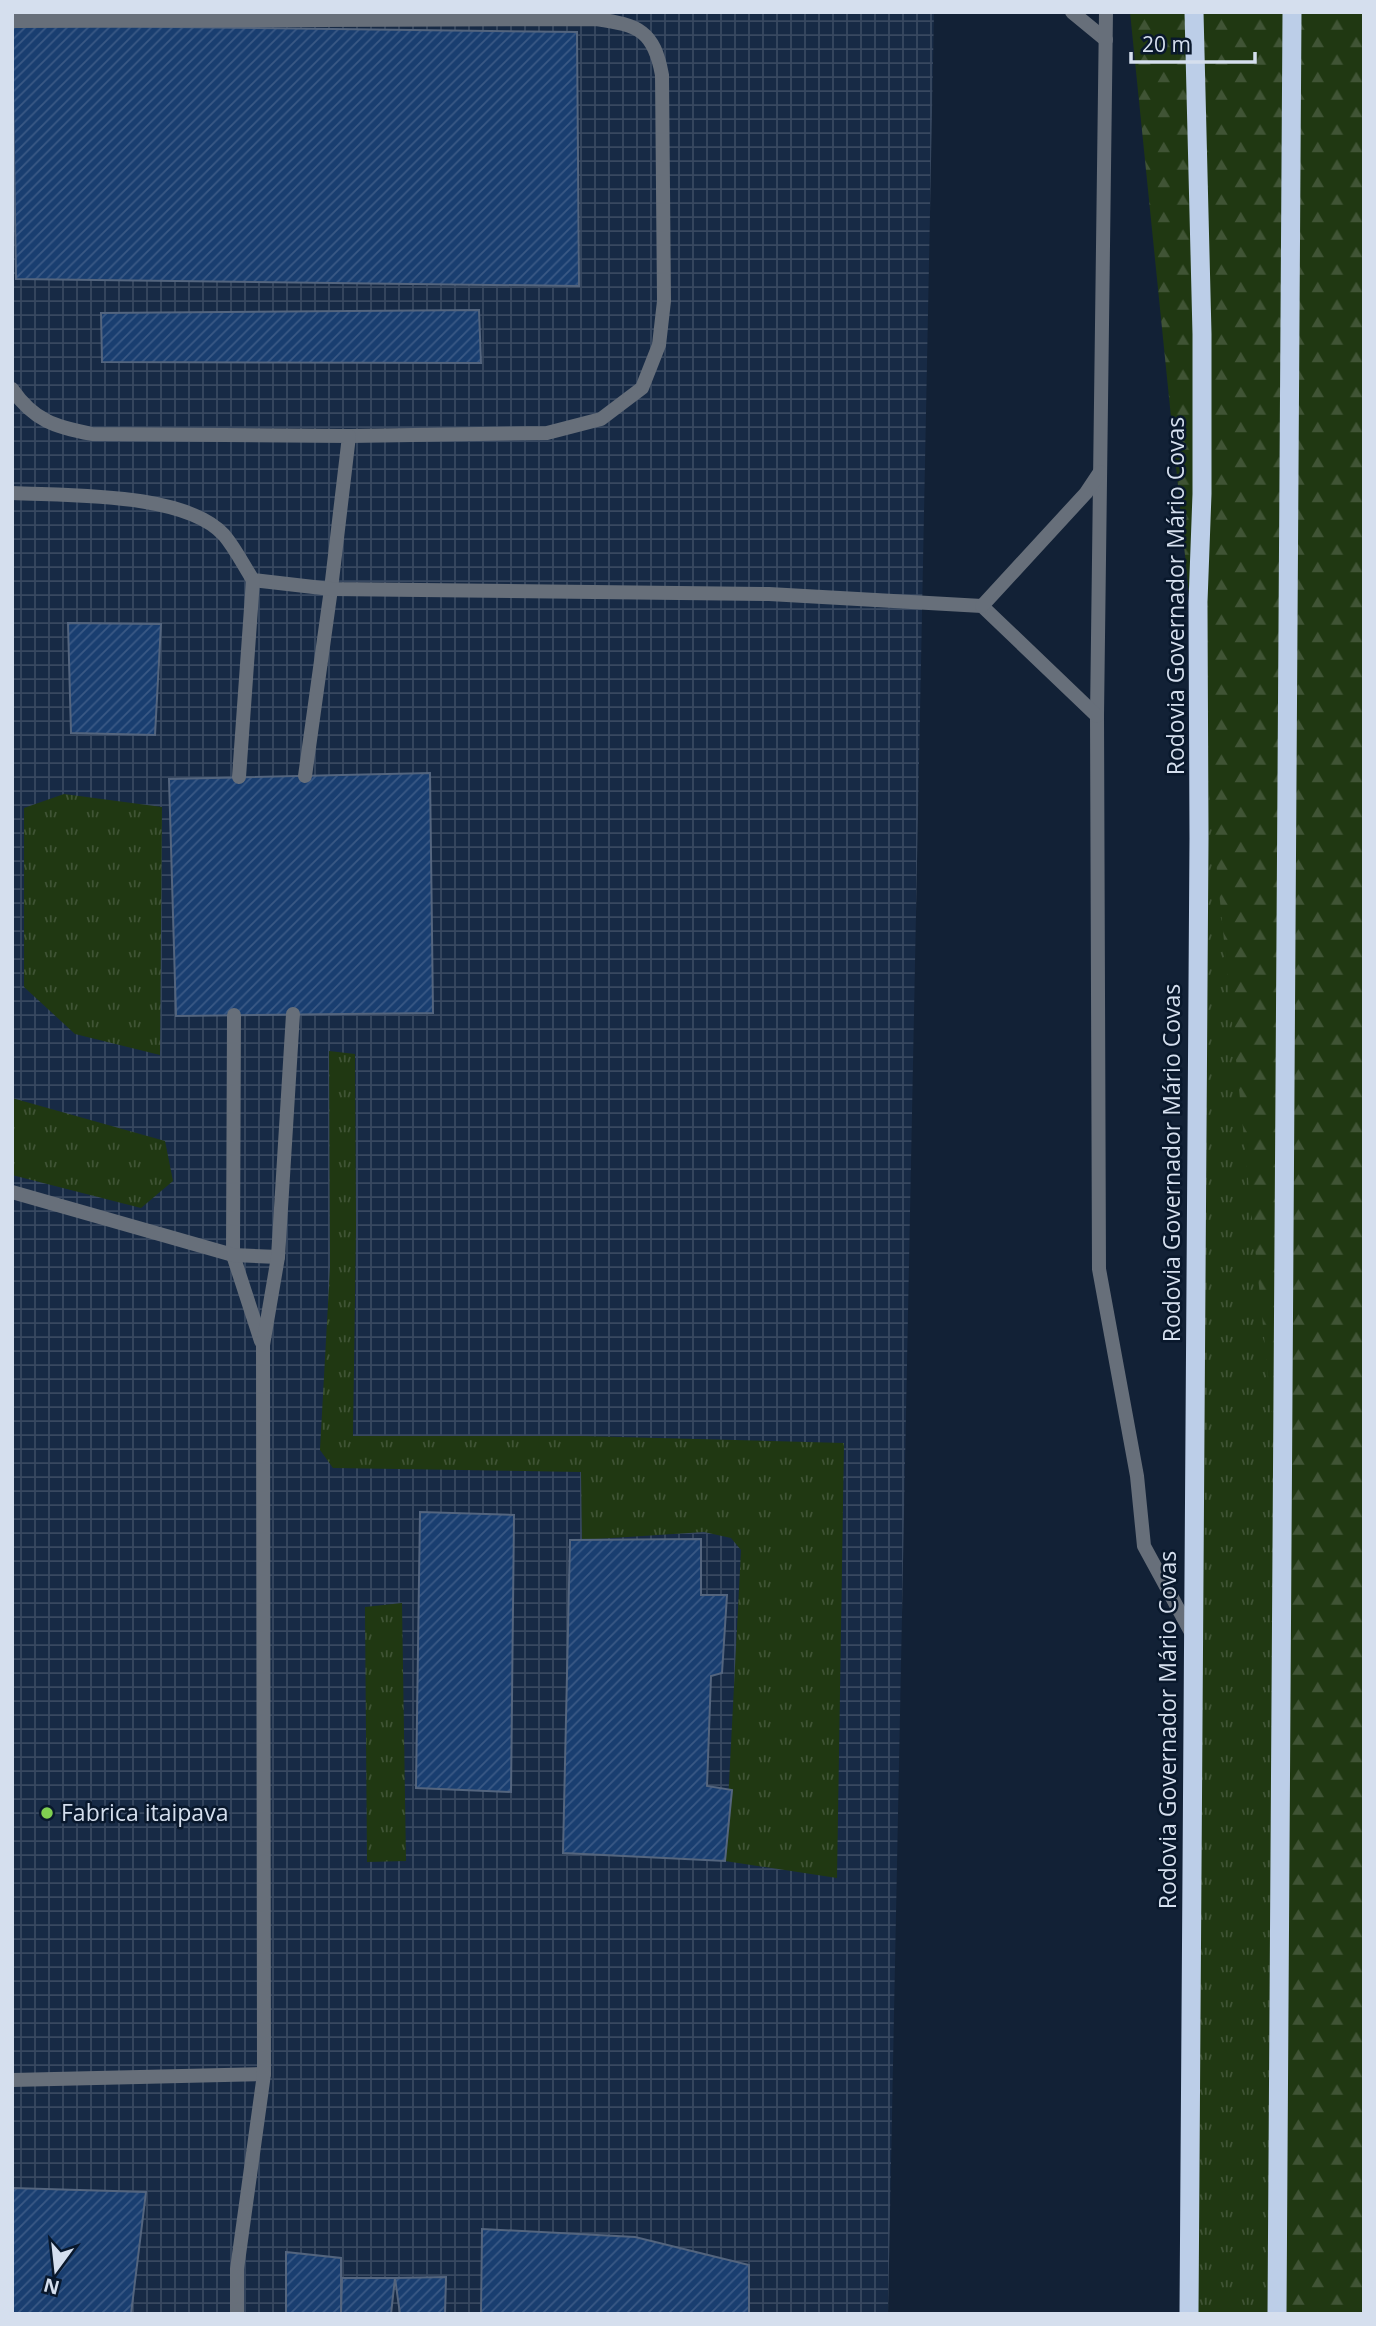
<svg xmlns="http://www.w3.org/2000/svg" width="1376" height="2326" font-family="'Open Sans',sans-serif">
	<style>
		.industrial { fill: url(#industrial-grid) }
		.grass { fill: url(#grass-tufts) }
		.forest { fill: url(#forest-firs) }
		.building { fill: url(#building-hatch); stroke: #54657e; stroke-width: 2 }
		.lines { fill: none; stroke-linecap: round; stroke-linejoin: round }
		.service { stroke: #676f7a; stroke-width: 14 }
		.trunk { stroke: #bccee8; stroke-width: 19 }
		.poi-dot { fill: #80d051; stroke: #09182c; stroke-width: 2.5 }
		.labels { text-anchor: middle; stroke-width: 5; stroke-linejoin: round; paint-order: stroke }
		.street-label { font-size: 23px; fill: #d5dfee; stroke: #09182c }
		.poi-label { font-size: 23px; fill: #d5dfee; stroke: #09182c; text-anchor: start }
	</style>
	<defs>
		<pattern id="industrial-grid" width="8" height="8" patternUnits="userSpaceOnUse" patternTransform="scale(1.75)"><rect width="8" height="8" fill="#172a45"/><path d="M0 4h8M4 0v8" fill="none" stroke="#384860"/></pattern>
		<pattern id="grass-tufts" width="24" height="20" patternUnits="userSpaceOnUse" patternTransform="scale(1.75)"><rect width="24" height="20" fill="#203812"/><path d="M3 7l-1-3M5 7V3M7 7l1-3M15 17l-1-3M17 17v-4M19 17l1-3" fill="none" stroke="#405435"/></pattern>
		<pattern id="forest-firs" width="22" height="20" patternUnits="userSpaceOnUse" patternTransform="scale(1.75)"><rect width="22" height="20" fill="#203812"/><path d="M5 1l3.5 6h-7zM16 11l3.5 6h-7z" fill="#405435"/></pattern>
		<pattern id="building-hatch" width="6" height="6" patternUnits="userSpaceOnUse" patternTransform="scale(1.75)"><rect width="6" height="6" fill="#193e70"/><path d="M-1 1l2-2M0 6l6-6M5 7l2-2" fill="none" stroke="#3a5985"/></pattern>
	</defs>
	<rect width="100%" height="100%" fill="#122136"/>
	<!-- industrial -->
	<polygon class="industrial" points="12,12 934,12 888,2314 12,2314"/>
	<!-- grass -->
	<g class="grass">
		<polygon points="1292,12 1277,2314 1189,2314 1202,494"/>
		<polygon points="64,794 162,807 160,1055 75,1034 24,987 24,808"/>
		<polygon points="329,1051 355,1054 356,1226 353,1436 581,1436 844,1443 837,1878 725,1861 741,1550 731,1538 704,1532 582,1540 581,1472 333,1468 320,1450 330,1267"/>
		<polygon points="12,1098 165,1141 173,1181 141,1208 12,1175"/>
		<polygon points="402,1603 406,1861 367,1862 365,1607"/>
	</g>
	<!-- forest -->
	<polygon class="forest" points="1130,12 1364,12 1364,2314 1277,2314 1282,1514"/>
	<!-- building -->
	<g class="building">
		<polygon points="12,25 577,32 579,286 16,279"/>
		<polygon points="479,310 481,363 102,362 101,313"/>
		<polygon points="68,623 161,624 155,735 71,733"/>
		<polygon points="430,773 433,1013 176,1016 169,779"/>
		<polygon points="420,1512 514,1515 511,1792 416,1788"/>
		<polygon points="701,1539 701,1595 727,1595 722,1673 711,1676 707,1786 732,1790 725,1861 563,1853 570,1540"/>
		<polygon points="12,2188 146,2192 131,2314 12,2314"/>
		<polygon points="482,2229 635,2237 749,2265 749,2314 481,2314"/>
		<polygon points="286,2252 341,2258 341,2314 286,2314"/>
		<polygon points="446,2277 445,2314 400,2314 395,2278"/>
		<polygon points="342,2278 395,2278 391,2314 341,2314"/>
	</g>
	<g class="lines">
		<!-- service -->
		<g class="service">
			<polyline points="1072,12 1106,40"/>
			<polyline points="1106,12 1097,716 1099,1269 1137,1476 1144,1546 1193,1636"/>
			<path d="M 12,21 L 596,19 C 639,25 654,31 662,75 L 664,301 L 659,345 L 642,388 L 601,419 L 547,433 L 349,436"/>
			<path d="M 12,389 C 34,421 56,427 92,434 L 349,436 L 331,589 L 305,776"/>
			<path d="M 12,493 C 68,496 185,492 224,535 C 235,548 244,566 253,580 L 331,589 L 769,594 L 982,606 L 1097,716"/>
			<polyline points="982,606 1086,493 1100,472"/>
			<polyline points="239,777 253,580"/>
			<polyline points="234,1015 233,1255 261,1341"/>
			<polyline points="12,1192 233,1255 278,1257"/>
			<polyline points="12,2080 264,2074"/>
			<polyline points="237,2314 237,2269 264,2074 263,1345 278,1257 293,1014"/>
		</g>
		<!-- trunk -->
		<g class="trunk">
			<polyline points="1189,2314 1199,838 1198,602 1202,494 1202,334 1194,12"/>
			<polyline points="1277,2314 1292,12"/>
		</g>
	</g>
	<!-- markers -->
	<circle class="poi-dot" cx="47" cy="1813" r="7"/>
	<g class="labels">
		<!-- street labels -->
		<g class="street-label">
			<text transform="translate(1176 596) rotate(-90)" y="8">Rodovia Governador Mário Covas</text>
			<text transform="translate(1172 1163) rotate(-90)" y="8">Rodovia Governador Mário Covas</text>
			<text transform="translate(1168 1730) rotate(-90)" y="8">Rodovia Governador Mário Covas</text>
		</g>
		<!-- poi labels -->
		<g class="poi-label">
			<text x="61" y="1821">Fabrica itaipava</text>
		</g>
	</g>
	<!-- border -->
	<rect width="1376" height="2326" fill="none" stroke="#d5dfee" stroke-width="28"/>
	<!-- north arrow -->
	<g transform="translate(56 2270) rotate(195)" stroke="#09182c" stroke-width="5" paint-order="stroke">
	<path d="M0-5L12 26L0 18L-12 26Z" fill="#d5dfee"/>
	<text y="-10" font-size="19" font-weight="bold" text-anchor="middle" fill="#d5dfee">N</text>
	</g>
	<!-- scale -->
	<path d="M1131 52v10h124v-10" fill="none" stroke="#d5dfee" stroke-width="3.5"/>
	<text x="1142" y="52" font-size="21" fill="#d5dfee" stroke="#09182c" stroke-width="5" paint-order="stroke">20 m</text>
</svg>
